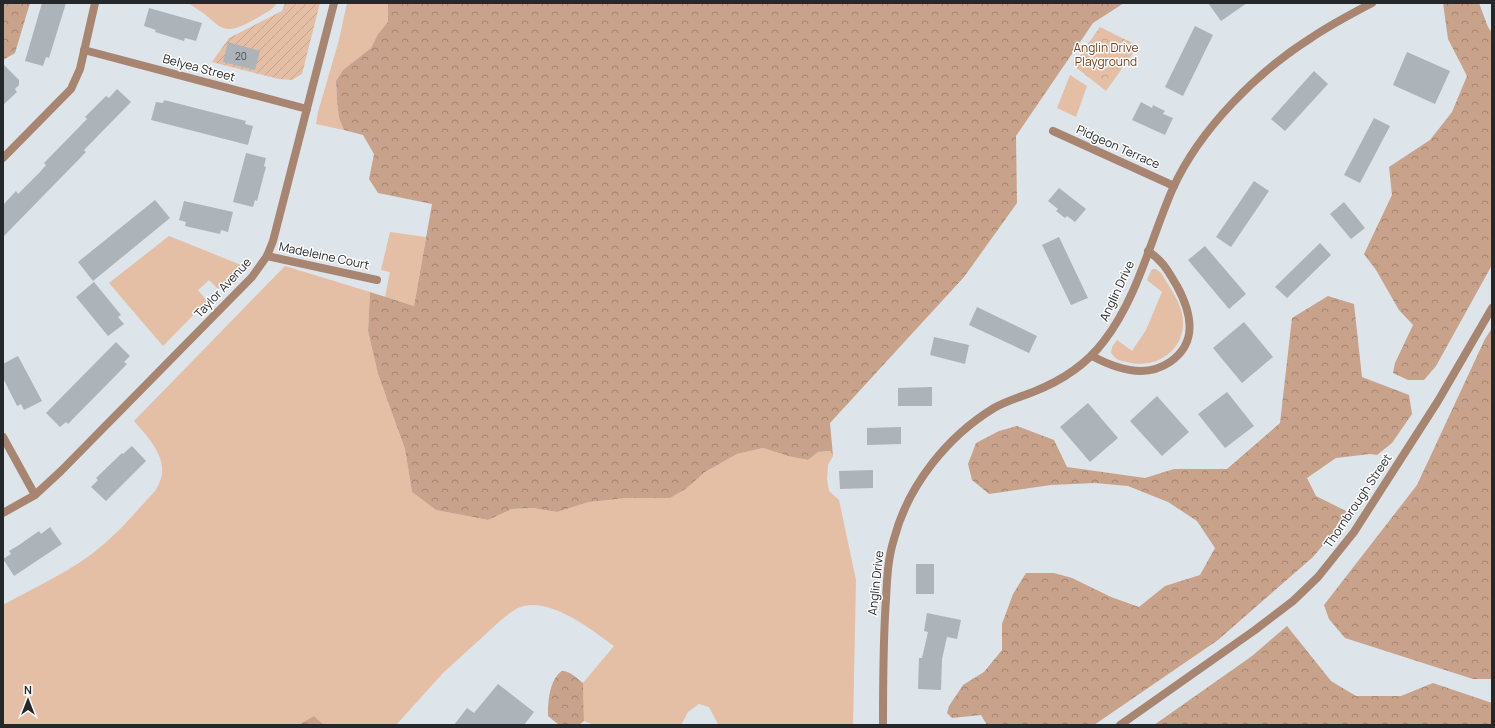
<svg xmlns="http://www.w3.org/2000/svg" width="1495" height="728" font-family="Manrope,sans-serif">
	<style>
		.grass { fill: #e4bea5 }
		.forest { fill: url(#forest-crowns) }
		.park { fill: url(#park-crowns) }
		.garden { fill: url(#garden-furrows) }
		.building { fill: #acb3b9 }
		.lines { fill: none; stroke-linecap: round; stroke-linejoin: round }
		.minor { stroke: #a78570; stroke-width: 8 }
		.labels { text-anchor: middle; stroke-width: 3; stroke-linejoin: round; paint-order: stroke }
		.number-label { font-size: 10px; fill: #474b4e }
		.park-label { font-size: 12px; fill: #72401b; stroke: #fff }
		.street-label { font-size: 12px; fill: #25282a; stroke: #fff }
	</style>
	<defs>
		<pattern id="forest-crowns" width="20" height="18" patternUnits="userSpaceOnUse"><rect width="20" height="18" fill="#c8a28a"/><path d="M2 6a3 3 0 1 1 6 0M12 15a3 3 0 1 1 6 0" fill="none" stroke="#a28471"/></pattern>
		<pattern id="park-crowns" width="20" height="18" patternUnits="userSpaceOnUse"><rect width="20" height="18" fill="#e4bea5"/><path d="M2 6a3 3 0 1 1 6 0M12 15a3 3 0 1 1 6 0" fill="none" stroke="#c3a38e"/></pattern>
		<pattern id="garden-furrows" width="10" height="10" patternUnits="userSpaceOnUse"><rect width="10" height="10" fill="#e4bea5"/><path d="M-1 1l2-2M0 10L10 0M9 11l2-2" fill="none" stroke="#c3a38e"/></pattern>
	</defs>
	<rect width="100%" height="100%" fill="#dde4ea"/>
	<!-- grass -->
	<g class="grass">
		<path d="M 188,3 L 277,3 C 272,11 264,13 257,18 C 246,24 231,34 219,26 C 214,23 211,19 207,16 C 201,11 194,7 188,3 Z"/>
		<polygon points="347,3 388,3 388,22 378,34 371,48 343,70 336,81 337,100 339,118 344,130 316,124 318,112 339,40"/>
		<polygon points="1070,75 1087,86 1076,117 1057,108"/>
		<polygon points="390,232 426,237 414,306 385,297 390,272 381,270"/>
		<polygon points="169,236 241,265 218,289 209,280 198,290 207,301 163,346 109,283"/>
		<path d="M 285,266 L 370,292 L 368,331 L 378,374 L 405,449 L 412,492 L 436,510 L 488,520 L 512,509 L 533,508 L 557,512 L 589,502 L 687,488 L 705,472 L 737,454 L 763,448 L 788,456 L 808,460 L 818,452 L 830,451 L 833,456 L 828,465 L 827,479 L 829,491 L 839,500 L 856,580 L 853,725 L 721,725 L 718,724 L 709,707 L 699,704 L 688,712 L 681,725 L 594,725 L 584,721 L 583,683 L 614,646 C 592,630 553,599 524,606 C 515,608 507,615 500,621 L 443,673 L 396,725 L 324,725 L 314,716 L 298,725 L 3,725 L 3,605 C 37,586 74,570 103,545 C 122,529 138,509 155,491 C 174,463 151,441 134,421 Z"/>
		<path d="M 1152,269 L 1156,269 L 1161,273 C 1169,287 1182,303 1183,320 C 1185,351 1155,370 1127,362 C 1120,361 1115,359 1111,353 L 1112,347 L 1117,340 L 1132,351 L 1146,330 L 1162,292 L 1147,280 Z"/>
	</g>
	<!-- forest -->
	<g class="forest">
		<polygon points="3,3 30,3 15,53 3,60"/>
		<polygon points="388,3 1124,3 1093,23 1016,136 1017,203 964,277 830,423 833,456 830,451 818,452 808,460 788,456 763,448 737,454 705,472 687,488 670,498 625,498 589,502 557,512 533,508 512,509 488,520 436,510 412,492 405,449 378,374 368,331 370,292 414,306 432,204 378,193 369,179 374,154 363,135 344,130 339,118 337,100 336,81 343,70 371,48 378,34 388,22"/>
		<polygon points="1443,3 1479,3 1488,27 1492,33 1492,265 1436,366 1424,380 1408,380 1393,373 1395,363 1413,325 1399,310 1376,270 1364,254 1392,195 1389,167 1430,140 1452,112 1467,76 1448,39"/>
		<polygon points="1328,296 1354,304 1362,377 1409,395 1412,414 1392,443 1377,455 1370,454 1336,458 1307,478 1316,496 1350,513 1313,557 1218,640 1094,725 987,725 981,715 952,718 947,713 949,706 963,685 984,672 1002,650 1002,624 1013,594 1026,573 1054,573 1072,578 1111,597 1139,607 1165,586 1200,575 1215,548 1197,521 1168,502 1128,486 1095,483 1051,485 989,494 972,480 968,464 976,443 999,431 1017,426 1054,440 1067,467 1145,478 1174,469 1227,469 1280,423 1292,318"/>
		<polygon points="1492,328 1492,679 1473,679 1345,638 1329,619 1324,605 1417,485 1485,339"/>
		<polygon points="1287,626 1331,681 1356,696 1401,696 1433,683 1492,703 1492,725 1154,725 1252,656"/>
		<path d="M 562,671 C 571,671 576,678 583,683 L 584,721 L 579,725 L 559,725 L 548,716 C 548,702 549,680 562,671 Z"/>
		<polygon points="314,716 324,725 298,725"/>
	</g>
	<!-- park -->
	<polygon class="park" points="1100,27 1138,46 1106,91 1073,65"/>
	<!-- garden -->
	<polygon class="garden" points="285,3 320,3 302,74 292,80 279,79 212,62 229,38 282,11"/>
	<!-- building -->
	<g class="building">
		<polygon points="42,3 66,3 49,58 46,57 43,66 25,61"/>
		<polygon points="1208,3 1247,3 1221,21"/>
		<polygon points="149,8 202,23 196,41 185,38 184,41 155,32 156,30 144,26"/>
		<polygon points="1195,26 1213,35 1183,96 1165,87"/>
		<polygon points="228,42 260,51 255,70 223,62"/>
		<polygon points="1407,52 1450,71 1435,104 1393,85"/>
		<polygon points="3,64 19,80 19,85 15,89 17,92 3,105"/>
		<polygon points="1314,71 1328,84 1285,131 1271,119"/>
		<polygon points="117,89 131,102 84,150 86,152 3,237 3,205 16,191 18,194 40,172 46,165 44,163 87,119 85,117 106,96 109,98"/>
		<polygon points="164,100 246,121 245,124 253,126 248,145 151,120 156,102 163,103"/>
		<polygon points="1141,102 1152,108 1153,105 1165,111 1163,114 1173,118 1165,135 1132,120"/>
		<polygon points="1374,118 1390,126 1360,183 1344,175"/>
		<polygon points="246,153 266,158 264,166 266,167 264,174 257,201 255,200 253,207 233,202"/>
		<polygon points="1254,181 1269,191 1231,247 1216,237"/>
		<polygon points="1059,188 1086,209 1075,222 1067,216 1065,218 1056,211 1058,209 1048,201"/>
		<polygon points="155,200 170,218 93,281 78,262"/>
		<polygon points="184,201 233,212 228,232 221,230 220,234 185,226 186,222 179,220"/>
		<polygon points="1344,202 1365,228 1351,239 1330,214"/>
		<polygon points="1059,237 1088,298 1071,305 1042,245"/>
		<polygon points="1320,243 1331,255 1287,298 1275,287"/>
		<polygon points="1205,246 1246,294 1229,309 1188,260"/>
		<polygon points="94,282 121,315 118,317 124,324 108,336 76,297"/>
		<polygon points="977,307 1037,336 1029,353 969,325"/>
		<polygon points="1244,322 1273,357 1242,383 1213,348"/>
		<polygon points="934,337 969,345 965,364 930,355"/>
		<polygon points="116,342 130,356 124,362 127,364 68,424 66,422 60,427 46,413"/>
		<polygon points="18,356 42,401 24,410 21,404 17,406 3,378 3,364"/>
		<polygon points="932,387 932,406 898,406 898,388"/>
		<polygon points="1227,392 1254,426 1225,448 1198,414"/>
		<polygon points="1157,396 1189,432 1162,456 1130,421"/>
		<polygon points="1088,403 1118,438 1090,462 1060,427"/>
		<polygon points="901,427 901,444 867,445 867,428"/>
		<polygon points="132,446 146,461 106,501 91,487 98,480 96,478 122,453 123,454"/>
		<polygon points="873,470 873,488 840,489 839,471"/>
		<polygon points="50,527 62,544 14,576 3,559 11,554 9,551 19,545 39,531 41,534"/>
		<rect x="916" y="564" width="18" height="30"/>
		<polygon points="927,613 961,620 957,639 947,637 942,659 941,690 918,689 919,658 922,658 928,632 924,631"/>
		<polygon points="498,684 534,712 524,725 454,725 467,708 474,713"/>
	</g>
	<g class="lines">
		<!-- minor -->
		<g class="minor">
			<polyline points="84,50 307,109"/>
			<polyline points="1053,131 1174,186"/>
			<polyline points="3,158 71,89 80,69 95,3"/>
			<polyline points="267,256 377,280"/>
			<path d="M 1092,356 C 1107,364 1123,371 1141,371 C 1151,371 1161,368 1170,362 C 1199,342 1191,312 1177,286 C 1168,271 1163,261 1148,251"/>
			<polyline points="3,437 35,495"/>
			<polyline points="3,513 35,495 61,471 252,277 267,256 273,241 334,3"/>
			<path d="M 883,725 C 883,683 883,641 886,599 C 887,578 888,558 894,539 C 908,485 948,436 994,408 C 1006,401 1020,397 1033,392 C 1061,381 1086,365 1104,341 C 1138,297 1151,238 1173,188 C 1200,129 1257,72 1311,38 C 1330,25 1351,14 1372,3"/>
			<polyline points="1120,725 1255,630 1293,601 1318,577 1354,532 1438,401 1492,308"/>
		</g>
	</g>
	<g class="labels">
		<!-- number labels -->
		<g class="number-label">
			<text x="241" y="60">20</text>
		</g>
		<!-- park labels -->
		<g class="park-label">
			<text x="1106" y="52">Anglin Drive<tspan x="1106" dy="14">Playground</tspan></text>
		</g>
		<!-- street labels -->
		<g class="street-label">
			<text transform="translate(199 68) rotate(15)" y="4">Belyea Street</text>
			<text transform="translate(1118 147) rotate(24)" y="4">Pidgeon Terrace</text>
			<text transform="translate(324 256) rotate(12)" y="4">Madeleine Court</text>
			<text transform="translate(223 288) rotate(-47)" y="4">Taylor Avenue</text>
			<text transform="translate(1117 291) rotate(-65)" y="4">Anglin Drive</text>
			<text transform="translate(1358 501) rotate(-56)" y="4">Thornbrough Street</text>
			<text transform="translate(876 583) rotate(-84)" y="4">Anglin Drive</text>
		</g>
	</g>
	<!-- border -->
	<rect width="1495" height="728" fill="none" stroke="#25282a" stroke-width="8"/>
	<!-- north arrow -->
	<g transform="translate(28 700)" stroke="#ffffff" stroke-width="3" paint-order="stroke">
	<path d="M0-3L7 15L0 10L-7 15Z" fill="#25282a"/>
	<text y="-6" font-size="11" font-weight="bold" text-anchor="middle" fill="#25282a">N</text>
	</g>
</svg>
